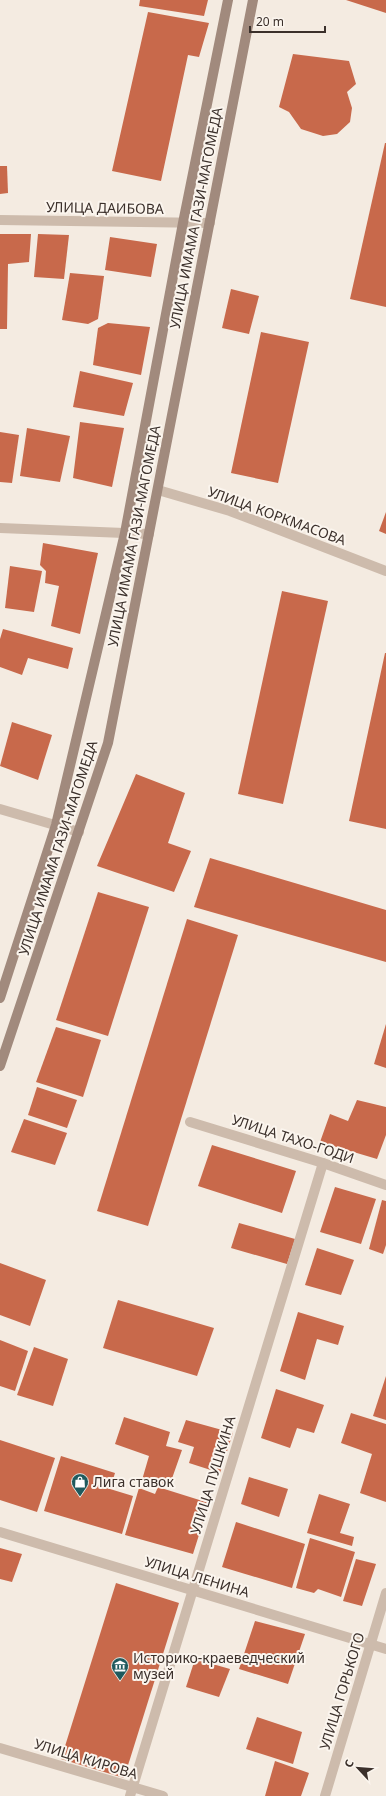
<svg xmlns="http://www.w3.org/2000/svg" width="386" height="1796" font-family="'Noto Sans',sans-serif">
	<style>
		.building { fill: #c8694b }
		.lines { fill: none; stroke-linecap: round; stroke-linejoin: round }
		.street { stroke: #cdbbac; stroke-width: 10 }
		.secondary { stroke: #a18a7d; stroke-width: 10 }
		.labels { text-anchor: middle; stroke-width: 4; stroke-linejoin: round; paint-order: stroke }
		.street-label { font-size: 14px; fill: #3b302b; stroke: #fbf5ee }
		.poi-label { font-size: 14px; fill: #3b302b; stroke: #fbf5ee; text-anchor: start }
	</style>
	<rect width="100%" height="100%" fill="#f4ebe1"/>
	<!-- building -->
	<g class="building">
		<polygon points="140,0 208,0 204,16 139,6"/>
		<polygon points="346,0 386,0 386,13"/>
		<polygon points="148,12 209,23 199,57 188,55 161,181 112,171"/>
		<polygon points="293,54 349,61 356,84 347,92 352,108 350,122 337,134 323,136 301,129 289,112 279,107"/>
		<polygon points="385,143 386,143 386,307 350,299"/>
		<polygon points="0,166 7,166 8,193 0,194"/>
		<polygon points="0,234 31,234 29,262 8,264 7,329 0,329"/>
		<polygon points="38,234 69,235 64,279 34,277"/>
		<polygon points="110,237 157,244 151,277 105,270"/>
		<polygon points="70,273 104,276 98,319 88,324 62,320"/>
		<polygon points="231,289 259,296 249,334 222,328"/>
		<polygon points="108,323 150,327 141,375 93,365 98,328"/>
		<polygon points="261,332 309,342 278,483 231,473"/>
		<polygon points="80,371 133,383 124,416 73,407"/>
		<polygon points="80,422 124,428 112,487 73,478"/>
		<polygon points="27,428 70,436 60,482 20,476"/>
		<polygon points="0,432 19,435 12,483 0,482"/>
		<polygon points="386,512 386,534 379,531"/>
		<polygon points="43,543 98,553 80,634 51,626 59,586 45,583 46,571 40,565"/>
		<polygon points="10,566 42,571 34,612 5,608"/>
		<polygon points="282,591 328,601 283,804 238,794"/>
		<polygon points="3,629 73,648 68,669 28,658 22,675 0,667 0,639"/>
		<polygon points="385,653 386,653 386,829 349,821"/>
		<polygon points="12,722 52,735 38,780 0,766"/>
		<polygon points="136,774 185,793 168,843 191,851 174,892 97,866"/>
		<polygon points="210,858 386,910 386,962 194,907"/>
		<polygon points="98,892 149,907 108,1036 56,1020"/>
		<polygon points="187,919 238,935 148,1226 97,1211"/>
		<polygon points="386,1024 386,1068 374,1064"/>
		<polygon points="56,1027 101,1040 83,1097 36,1082"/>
		<polygon points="37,1087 77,1100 67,1128 28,1115"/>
		<polygon points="357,1100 386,1107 386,1135 377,1159 320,1142 330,1114 348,1121"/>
		<polygon points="24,1119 67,1133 55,1165 11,1152"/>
		<polygon points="212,1145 296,1171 282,1213 198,1186"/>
		<polygon points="335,1187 376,1199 361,1244 320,1232"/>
		<polygon points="382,1200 386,1201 386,1245 383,1254 369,1249"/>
		<polygon points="239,1223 295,1239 287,1264 231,1248"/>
		<polygon points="317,1248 354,1260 341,1295 305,1285"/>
		<polygon points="0,1263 46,1280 30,1326 0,1315"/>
		<polygon points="118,1300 214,1328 197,1376 103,1348"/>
		<polygon points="298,1312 344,1326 338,1345 317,1339 305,1380 280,1371"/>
		<polygon points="0,1340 28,1351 15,1391 0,1386"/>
		<polygon points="34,1347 68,1359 53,1406 17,1395"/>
		<polygon points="386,1376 386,1420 373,1416"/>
		<polygon points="276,1389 324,1405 314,1433 297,1428 290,1448 261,1438"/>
		<polygon points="351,1413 386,1424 386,1502 360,1493 372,1454 341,1443"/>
		<polygon points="124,1417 170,1432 166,1446 182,1450 169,1487 142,1480 149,1456 115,1444"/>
		<polygon points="186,1420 233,1433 220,1473 189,1463 194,1447 178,1442"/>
		<polygon points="0,1440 55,1458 37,1512 0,1500"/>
		<polygon points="61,1456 115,1473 110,1489 133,1496 122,1534 44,1511"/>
		<polygon points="249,1477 288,1489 279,1517 241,1504"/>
		<polygon points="158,1487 209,1503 193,1554 125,1535 139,1488 155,1494"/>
		<polygon points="319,1494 350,1504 340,1533 354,1537 352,1546 307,1533"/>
		<polygon points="236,1522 305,1544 292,1588 222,1567"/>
		<polygon points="310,1538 355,1552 341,1597 318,1589 314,1593 296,1588"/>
		<polygon points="0,1548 22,1554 12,1582 0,1579"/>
		<polygon points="356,1559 376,1564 362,1606 343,1601"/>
		<polygon points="116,1583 179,1603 124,1778 61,1759"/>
		<polygon points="255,1621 305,1634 288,1684 239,1669"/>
		<polygon points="195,1659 230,1669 219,1697 186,1687"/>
		<polygon points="257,1717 302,1732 293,1764 246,1749"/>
		<polygon points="275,1761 309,1773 301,1796 265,1796"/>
	</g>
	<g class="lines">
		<!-- street -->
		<g class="street">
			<polyline points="0,220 210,223"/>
			<polyline points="158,490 230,511 386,571"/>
			<polyline points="0,528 149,534"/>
			<polyline points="0,809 79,832"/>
			<polyline points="190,1122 323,1163 386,1185"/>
			<polyline points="0,1532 386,1649"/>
			<polyline points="0,1748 163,1796"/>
			<polyline points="130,1796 323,1163"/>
			<polyline points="325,1796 386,1593"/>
		</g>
		<!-- secondary -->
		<g class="secondary">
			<polyline points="0,998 56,825 125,533 183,223 228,0"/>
			<polyline points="0,1066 108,743 253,0"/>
		</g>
	</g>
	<!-- icons -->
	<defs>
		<g id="shop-pin" transform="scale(0.9)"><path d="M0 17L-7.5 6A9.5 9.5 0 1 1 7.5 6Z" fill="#1f5a5e" stroke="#fbf5ee"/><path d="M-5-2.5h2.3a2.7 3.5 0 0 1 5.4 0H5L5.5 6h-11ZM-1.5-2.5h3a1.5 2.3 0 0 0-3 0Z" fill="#fff"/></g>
		<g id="museum-pin" transform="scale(0.9)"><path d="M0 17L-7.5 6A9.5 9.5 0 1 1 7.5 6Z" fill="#1f5a5e" stroke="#fbf5ee"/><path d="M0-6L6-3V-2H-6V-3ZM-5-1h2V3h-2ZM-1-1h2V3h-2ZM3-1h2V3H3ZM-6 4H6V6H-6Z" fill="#fff"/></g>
	</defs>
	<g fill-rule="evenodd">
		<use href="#shop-pin" x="80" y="1482"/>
		<use href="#museum-pin" x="120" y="1666"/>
	</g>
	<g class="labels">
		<!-- street labels -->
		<g class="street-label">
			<text transform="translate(105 208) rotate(1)" y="5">УЛИЦА ДАИБОВА</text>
			<text transform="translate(196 218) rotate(-79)" y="5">УЛИЦА ИМАМА ГАЗИ-МАГОМЕДА</text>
			<text transform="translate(277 516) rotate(20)" y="5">УЛИЦА КОРКМАСОВА</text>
			<text transform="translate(134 536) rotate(-79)" y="5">УЛИЦА ИМАМА ГАЗИ-МАГОМЕДА</text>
			<text transform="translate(58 848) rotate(-72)" y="5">УЛИЦА ИМАМА ГАЗИ-МАГОМЕДА</text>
			<text transform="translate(293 1139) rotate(18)" y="5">УЛИЦА ТАХО-ГОДИ</text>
			<text transform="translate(213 1475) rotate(-73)" y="5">УЛИЦА ПУШКИНА</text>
			<text transform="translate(197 1577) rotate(17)" y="5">УЛИЦА ЛЕНИНА</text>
			<text transform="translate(342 1691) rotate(-73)" y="5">УЛИЦА ГОРЬКОГО</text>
			<text transform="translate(86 1759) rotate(17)" y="5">УЛИЦА КИРОВА</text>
		</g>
		<!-- poi labels -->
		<g class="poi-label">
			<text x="93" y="1487">Лига ставок</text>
			<text x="133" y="1663">Историко-краеведческий<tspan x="133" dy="16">музей</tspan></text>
		</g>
	</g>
	<!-- north arrow -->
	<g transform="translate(358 1768) rotate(296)" stroke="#fbf5ee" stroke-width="3" paint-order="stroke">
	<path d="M0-3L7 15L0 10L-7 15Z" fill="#3b302b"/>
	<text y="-6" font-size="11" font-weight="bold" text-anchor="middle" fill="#3b302b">С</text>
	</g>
	<!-- scale -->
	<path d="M250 26v6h75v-6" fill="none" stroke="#3b302b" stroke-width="2"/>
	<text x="256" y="26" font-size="12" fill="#3b302b" stroke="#fbf5ee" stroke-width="3" paint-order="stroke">20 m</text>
</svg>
